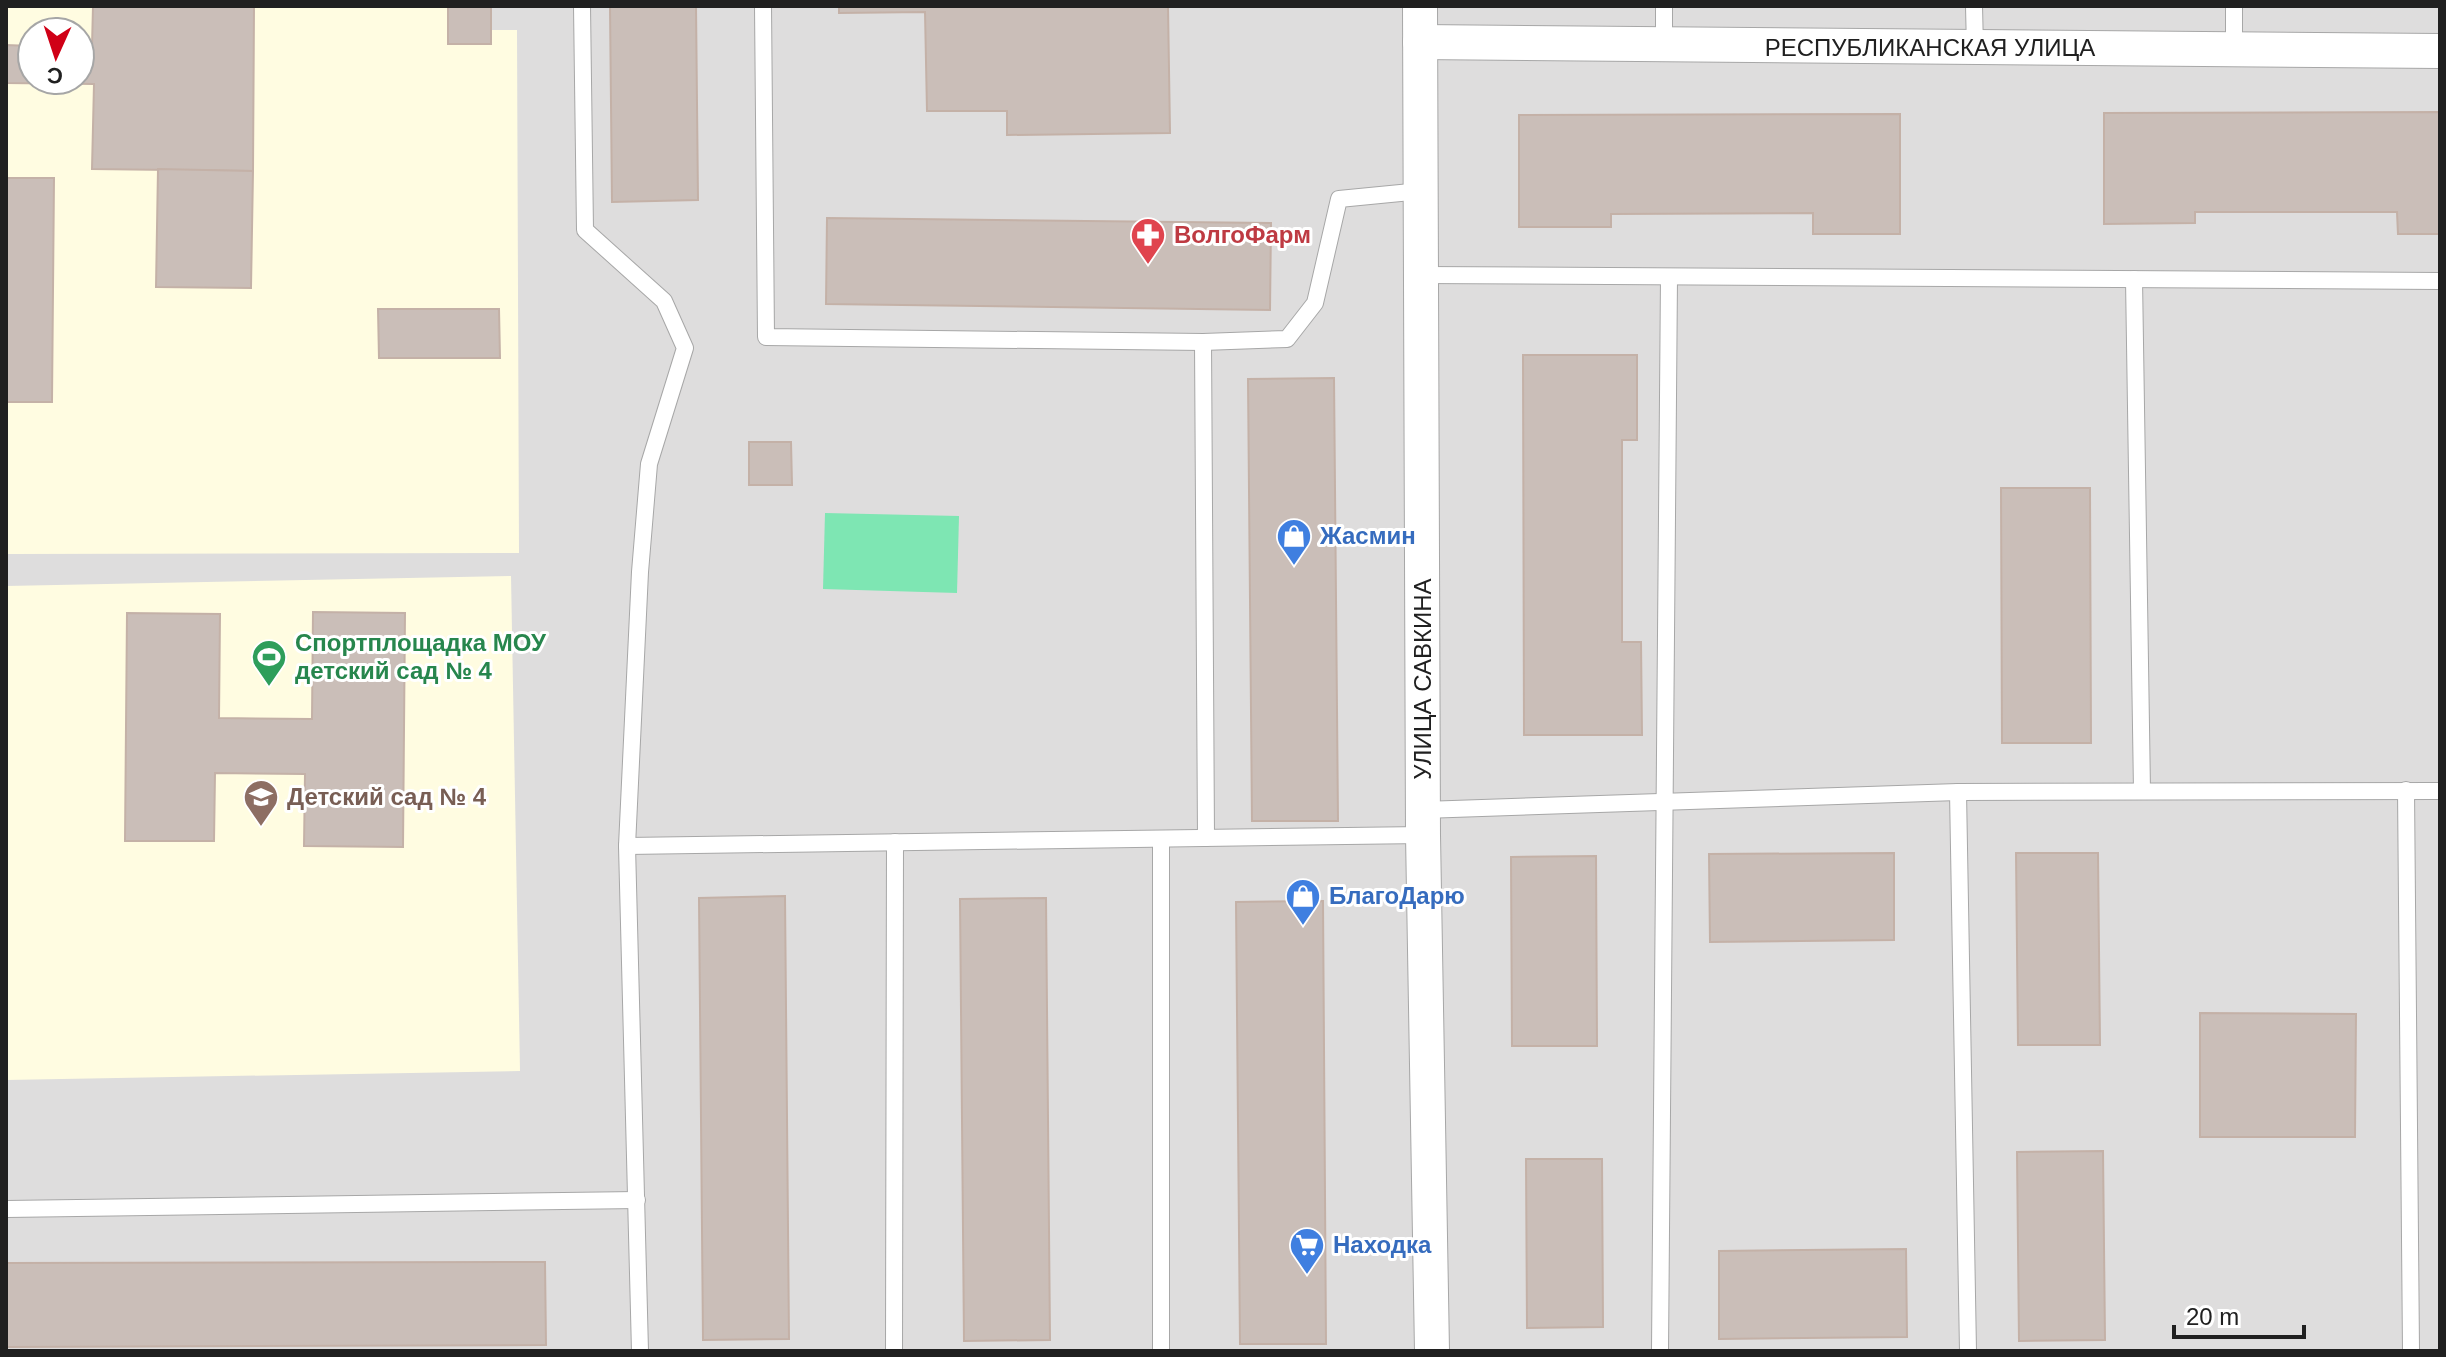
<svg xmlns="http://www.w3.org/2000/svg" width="2446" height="1357" font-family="Arial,sans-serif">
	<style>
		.residential { fill: #dedddd; fill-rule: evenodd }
		.education { fill: #fffce1; fill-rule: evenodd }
		.pitch { fill: #7ee6b3 }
		.building { fill: #cabeb8; stroke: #c4b1a7; stroke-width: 2 }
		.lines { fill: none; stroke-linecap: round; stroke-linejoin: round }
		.service-casing { stroke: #a7a7a7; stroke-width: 18 }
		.minor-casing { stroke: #a7a7a7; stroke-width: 36 }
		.service { stroke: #fff; stroke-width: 16 }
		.minor { stroke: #fff; stroke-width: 34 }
		.labels { text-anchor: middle; stroke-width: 6; stroke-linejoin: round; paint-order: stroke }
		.street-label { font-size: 24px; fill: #202020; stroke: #fff }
		.health-label { font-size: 24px; font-weight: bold; fill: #be3a42; stroke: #fff; text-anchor: start }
		.shop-label { font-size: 24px; font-weight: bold; fill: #366cbe; stroke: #fff; text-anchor: start }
		.leisure-label { font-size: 24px; font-weight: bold; fill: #27864d; stroke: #fff; text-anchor: start }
		.education-label { font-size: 24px; font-weight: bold; fill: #785e54; stroke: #fff; text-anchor: start }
	</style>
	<rect width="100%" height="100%" fill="#f1ece6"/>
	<!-- residential -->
	<path class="residential" d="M 6,6 L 2440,6 L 2440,1351 L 6,1351 ZM 32,32 L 80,32 L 80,80 L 32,80 Z"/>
	<!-- education -->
	<g class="education">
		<path d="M 6,6 L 491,6 L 491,30 L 517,30 L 519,553 L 6,554 ZM 32,32 L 80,32 L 80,80 L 32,80 Z"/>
		<polygon points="511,576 520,1071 6,1080 6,586"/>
	</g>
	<!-- pitch -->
	<polygon class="pitch" points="825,513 959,516 957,593 823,589"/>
	<!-- building -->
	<g class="building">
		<polygon points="93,6 254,6 253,171 92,169 94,84 6,83 6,45 32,46 32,80 80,80 80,47 92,47"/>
		<rect x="448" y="6" width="43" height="38"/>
		<polygon points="610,6 696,6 698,200 612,202"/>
		<polygon points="839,6 1168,6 1170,133 1007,135 1007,111 927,111 925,12 839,13"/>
		<polygon points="2440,112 2440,234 2398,234 2397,212 2195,212 2195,223 2104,224 2104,113"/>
		<polygon points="1900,114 1900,234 1813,234 1813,213 1611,214 1611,227 1519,227 1519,115"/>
		<polygon points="158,169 253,171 251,288 156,287"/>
		<polygon points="6,178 54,178 52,402 6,402"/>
		<polygon points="827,218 1271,223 1270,310 826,304"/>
		<polygon points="378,309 499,309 500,358 379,358"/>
		<polygon points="1523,355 1637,355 1637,440 1622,440 1622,642 1641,642 1642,735 1524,735"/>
		<polygon points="1334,378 1338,821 1252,821 1248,379"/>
		<polygon points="749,442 791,442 792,485 749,485"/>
		<polygon points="2001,488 2090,488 2091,743 2002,743"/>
		<polygon points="313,612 405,613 403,847 304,846 305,774 215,773 214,841 125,841 127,613 220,614 219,718 312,719"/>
		<polygon points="1894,853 1894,940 1710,942 1709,854"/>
		<polygon points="2016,853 2098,853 2100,1045 2018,1045"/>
		<polygon points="1596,856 1597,1046 1512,1046 1511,857"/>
		<polygon points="785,896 789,1339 703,1340 699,898"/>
		<polygon points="1046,898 1050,1340 964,1341 960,899"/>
		<polygon points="1323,901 1326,1344 1240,1344 1236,902"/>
		<polygon points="2200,1013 2356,1014 2355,1137 2200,1137"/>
		<polygon points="2103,1151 2105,1340 2019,1341 2017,1152"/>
		<polygon points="1526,1159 1602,1159 1603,1327 1527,1328"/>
		<polygon points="1906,1249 1907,1337 1719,1339 1719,1251"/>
		<polygon points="545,1262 546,1345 6,1347 6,1263"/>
	</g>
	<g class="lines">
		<!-- service casing -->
		<g class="service-casing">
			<g id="service">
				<polyline points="582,6 585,230 664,301 685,348 649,464 640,572 627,846 640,1351"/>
				<polyline points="763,6 766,337 1203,342 1287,339 1315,303 1339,199 1421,191"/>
				<polyline points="1664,6 1664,46"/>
				<polyline points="1974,6 1975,48"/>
				<polyline points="2234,6 2234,50"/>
				<polyline points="1421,275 2440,281"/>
				<polyline points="2134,279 2142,791"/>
				<polyline points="1203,342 1206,838"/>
				<polyline points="2406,790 2411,1351"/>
				<polyline points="1958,792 1968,1351"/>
				<polyline points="1423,810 1958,792 2440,791"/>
				<polyline points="1161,839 1161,1351"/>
				<polyline points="627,846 1423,835"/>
				<polyline points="6,1209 637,1200"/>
				<polyline points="894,1351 895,842"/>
				<polyline points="1660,1351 1669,277"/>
			</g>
		</g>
		<!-- minor casing -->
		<g class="minor-casing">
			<g id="minor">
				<polyline points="1420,6 1423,835 1432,1351"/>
				<polyline points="1420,42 2440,51"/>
			</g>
		</g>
		<!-- service -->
		<use href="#service" class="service"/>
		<!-- minor -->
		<use href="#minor" class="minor"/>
	</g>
	<!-- icons -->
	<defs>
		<g id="pharmacy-pin" transform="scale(1.8)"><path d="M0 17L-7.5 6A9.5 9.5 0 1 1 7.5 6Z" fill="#e0444e" stroke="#fff"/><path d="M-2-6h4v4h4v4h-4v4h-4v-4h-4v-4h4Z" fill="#fff"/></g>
		<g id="shop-pin" transform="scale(1.8)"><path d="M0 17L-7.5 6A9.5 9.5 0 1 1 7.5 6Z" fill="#3f7fe0" stroke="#fff"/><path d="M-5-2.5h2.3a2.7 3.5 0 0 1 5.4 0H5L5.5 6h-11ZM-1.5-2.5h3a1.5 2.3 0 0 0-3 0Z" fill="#fff"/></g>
		<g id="stadium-pin" transform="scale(1.8)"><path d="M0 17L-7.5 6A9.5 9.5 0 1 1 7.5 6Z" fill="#2e9e5b" stroke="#fff"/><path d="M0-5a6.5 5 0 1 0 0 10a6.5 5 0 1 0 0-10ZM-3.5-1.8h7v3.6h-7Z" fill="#fff"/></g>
		<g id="school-pin" transform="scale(1.8)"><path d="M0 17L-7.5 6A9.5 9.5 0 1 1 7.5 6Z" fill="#8d6e63" stroke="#fff"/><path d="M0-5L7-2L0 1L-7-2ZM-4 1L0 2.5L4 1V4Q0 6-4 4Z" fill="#fff"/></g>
		<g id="supermarket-pin" transform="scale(1.8)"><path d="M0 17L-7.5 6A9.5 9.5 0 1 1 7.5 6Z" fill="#3f7fe0" stroke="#fff"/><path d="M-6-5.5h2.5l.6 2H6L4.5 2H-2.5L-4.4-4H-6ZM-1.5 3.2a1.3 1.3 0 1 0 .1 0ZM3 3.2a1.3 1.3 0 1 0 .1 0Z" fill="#fff"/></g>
	</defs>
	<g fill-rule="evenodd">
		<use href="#pharmacy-pin" x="1148" y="235"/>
		<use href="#shop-pin" x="1294" y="536"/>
		<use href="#stadium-pin" x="269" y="657"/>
		<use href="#school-pin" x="261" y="797"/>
		<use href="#shop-pin" x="1303" y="896"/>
		<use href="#supermarket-pin" x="1307" y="1245"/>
	</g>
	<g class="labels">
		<!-- street labels -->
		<g class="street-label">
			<text x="1930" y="56">РЕСПУБЛИКАНСКАЯ УЛИЦА</text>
			<text transform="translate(1423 679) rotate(-90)" y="8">УЛИЦА САВКИНА</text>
		</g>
		<!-- health labels -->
		<g class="health-label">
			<text x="1174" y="243">ВолгоФарм</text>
		</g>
		<!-- shop labels -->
		<g class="shop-label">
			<text x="1320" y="544">Жасмин</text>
			<text x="1329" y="904">БлагоДарю</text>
			<text x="1333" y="1253">Находка</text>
		</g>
		<!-- leisure labels -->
		<g class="leisure-label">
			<text x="295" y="651">Спортплощадка МОУ<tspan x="295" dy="28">детский сад № 4</tspan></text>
		</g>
		<!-- education labels -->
		<g class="education-label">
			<text x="287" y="805">Детский сад № 4</text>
		</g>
	</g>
	<!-- border -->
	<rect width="2446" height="1357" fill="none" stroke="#202020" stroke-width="16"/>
	<!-- north arrow -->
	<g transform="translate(56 56) rotate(183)"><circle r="38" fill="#ffffff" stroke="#a6a6a6" stroke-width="2"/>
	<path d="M0-6L14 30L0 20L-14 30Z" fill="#d00016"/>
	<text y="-12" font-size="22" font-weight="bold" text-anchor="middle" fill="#202020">С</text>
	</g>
	<!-- scale -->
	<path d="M2174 1325v12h130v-12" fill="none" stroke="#202020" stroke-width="4"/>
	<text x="2186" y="1325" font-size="24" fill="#202020" stroke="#ffffff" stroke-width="6" paint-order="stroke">20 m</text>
</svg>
